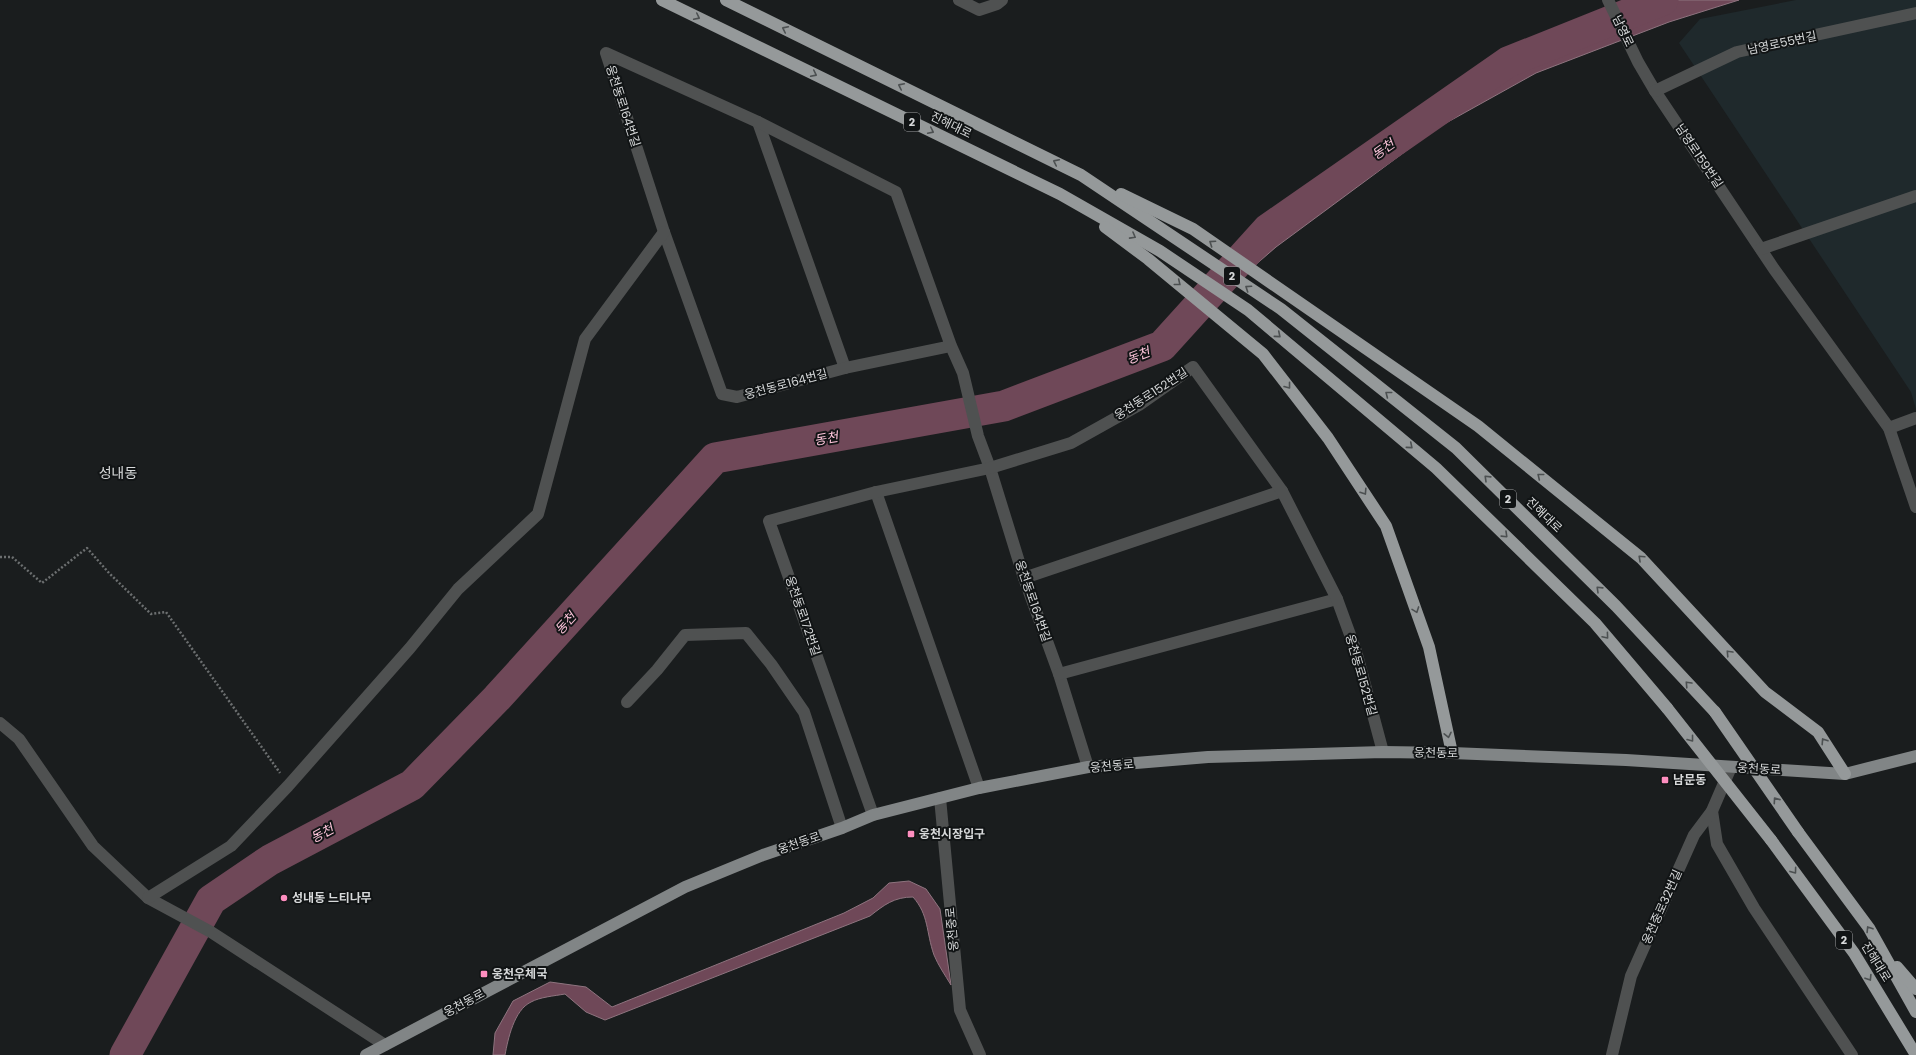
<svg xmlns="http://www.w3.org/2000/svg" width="1916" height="1055" font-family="Poppins,'Noto Sans KR',sans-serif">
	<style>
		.built { fill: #1f292c }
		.water { fill: #6f4858; stroke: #8e747f }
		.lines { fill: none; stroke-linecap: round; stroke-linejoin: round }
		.river { stroke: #6f4858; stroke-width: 31 }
		.path { stroke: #6c6f70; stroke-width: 2.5; stroke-dasharray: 2 2; stroke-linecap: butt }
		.minor { stroke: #4f5151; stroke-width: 12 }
		.major { stroke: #818586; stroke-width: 12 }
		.highway { stroke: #95999a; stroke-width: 12 }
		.highway-bridge { stroke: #95999a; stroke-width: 12 }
		.oneway { stroke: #4c5051 }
		.poi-dot { fill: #fd8ebf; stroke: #111415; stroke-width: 1.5 }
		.labels { text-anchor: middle; stroke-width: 4; stroke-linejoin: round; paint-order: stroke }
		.shield { fill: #111415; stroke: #9c9e9f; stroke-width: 1 }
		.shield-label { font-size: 11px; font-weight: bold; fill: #d7d9da }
		.street-label { font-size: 12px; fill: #d7d9da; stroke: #111415 }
		.poi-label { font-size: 12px; font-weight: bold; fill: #d7d9da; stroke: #111415; text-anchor: start }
		.water-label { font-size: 13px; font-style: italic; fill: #fdc4da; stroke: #111415 }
		.quarter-label { font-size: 14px; fill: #d7d9da; stroke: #111415 }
	</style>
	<rect width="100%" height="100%" fill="#1a1d1e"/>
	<!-- built -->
	<polygon class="built" points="1796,0 1916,0 1916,409 1911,392 1679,43 1700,19"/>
	<!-- water -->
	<g class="water">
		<polygon points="1663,0 1739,0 1669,22 1536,73 1437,128 1276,247 1162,346 1268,229 1508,62"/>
		<path d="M 909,881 L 926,889 L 940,909 L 951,985 C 945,975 938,965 934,955 C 926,932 929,915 913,897 C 894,897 884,905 870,916 L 605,1020 L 586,1012 L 565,994 C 554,996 540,997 531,1002 C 514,1010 508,1039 505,1055 L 493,1055 L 495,1033 L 513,1001 L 550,982 L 586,987 L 612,1007 L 844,913 L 873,898 L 889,883 Z"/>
	</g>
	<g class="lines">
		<!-- river -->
		<polyline class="river" points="125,1055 211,900 270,860 412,785 497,698 715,458 1004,406 1162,346 1268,229 1508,62 1663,0"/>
		<!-- path -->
		<polyline class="path" points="0,557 12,557 42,583 87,548 109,573 151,614 166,612 280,773"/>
		<!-- minor -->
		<g class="minor">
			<polyline points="959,0 979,10 997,4 1002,0"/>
			<polyline points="1608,0 1638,62 1655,91 1774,269 1889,428 1916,507"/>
			<polyline points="1655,91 1737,52 1916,13"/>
			<polyline points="758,122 845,368"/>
			<polyline points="1761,249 1916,196"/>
			<polyline points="951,346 845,368 737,397 722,394 664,232 606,53 758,122 896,192 951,346 963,373 978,436 990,468 1024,578 1059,674 1088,767"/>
			<polyline points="1889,428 1916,418"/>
			<polyline points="876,492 979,788"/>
			<polyline points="1024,578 1282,491"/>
			<polyline points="1059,674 1337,599"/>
			<polyline points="627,702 657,670 685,635 746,633 771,664 804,712 842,828"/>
			<polyline points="0,723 19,739 93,846 148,898 211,932 385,1045"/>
			<polyline points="940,798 960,1010 980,1055"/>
			<polyline points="1712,811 1717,844 1754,908 1852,1055"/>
			<polyline points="873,815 769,521 876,492 990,468 1071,443 1139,405 1193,367 1282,491 1337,599 1356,651 1383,752"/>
			<polyline points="148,898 231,846 288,786 410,648 458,589 538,514 585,339 664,232"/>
			<polyline points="1612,1055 1631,976 1694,835 1712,811 1731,767"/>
		</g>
		<!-- major -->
		<polyline class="major" points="366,1055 685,887 763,855 842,828 873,815 979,788 1088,767 1208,757 1383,752 1452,753 1626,760 1845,774 1916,756"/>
		<!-- highway -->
		<g class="highway">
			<polyline points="662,0 1060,194 1160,251 1248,310 1436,468 1595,623 1667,708"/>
			<polyline points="726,0 1081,175 1281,309 1456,448 1616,606 1715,712"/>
			<polyline points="1121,194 1193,229 1478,426 1641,558 1765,692 1818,732 1845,774"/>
			<polyline points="1105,227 1148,259 1263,354 1328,438 1386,526 1429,647 1452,753"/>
			<polyline points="1798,832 1869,928 1916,1012"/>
			<polyline points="1771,840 1854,953 1916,1055"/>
			<polyline points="1897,967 1916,989"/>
		</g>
		<!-- highway-bridge -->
		<g class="highway-bridge">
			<polyline points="1667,708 1771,840"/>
			<polyline points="1715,712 1798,832"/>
		</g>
	</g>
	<!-- one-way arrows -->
	<defs><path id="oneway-chevron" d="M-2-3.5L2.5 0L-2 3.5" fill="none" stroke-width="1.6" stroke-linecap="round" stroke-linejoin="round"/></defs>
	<g class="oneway">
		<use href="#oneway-chevron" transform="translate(697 17) rotate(26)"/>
		<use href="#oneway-chevron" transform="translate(785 29) rotate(-154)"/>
		<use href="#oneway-chevron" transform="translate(814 74) rotate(26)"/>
		<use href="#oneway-chevron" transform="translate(901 86) rotate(-154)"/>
		<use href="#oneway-chevron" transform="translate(931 131) rotate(26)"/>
		<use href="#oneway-chevron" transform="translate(1056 162) rotate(-154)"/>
		<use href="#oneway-chevron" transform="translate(1133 236) rotate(29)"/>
		<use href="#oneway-chevron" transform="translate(1212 243) rotate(-146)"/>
		<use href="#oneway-chevron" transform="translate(1178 283) rotate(39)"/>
		<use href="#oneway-chevron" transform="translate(1248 288) rotate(-146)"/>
		<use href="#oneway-chevron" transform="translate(1278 335) rotate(40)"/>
		<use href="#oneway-chevron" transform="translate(1288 386) rotate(52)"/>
		<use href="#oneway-chevron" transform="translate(1388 394) rotate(-142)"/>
		<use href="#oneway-chevron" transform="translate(1410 446) rotate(40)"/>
		<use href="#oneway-chevron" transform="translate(1540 476) rotate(-141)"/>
		<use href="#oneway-chevron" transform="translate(1487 478) rotate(-136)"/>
		<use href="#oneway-chevron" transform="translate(1364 492) rotate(57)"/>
		<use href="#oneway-chevron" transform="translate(1505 535) rotate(44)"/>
		<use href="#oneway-chevron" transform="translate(1641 558) rotate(-137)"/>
		<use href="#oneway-chevron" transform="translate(1599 589) rotate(-136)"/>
		<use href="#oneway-chevron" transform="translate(1416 610) rotate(70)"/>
		<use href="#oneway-chevron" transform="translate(1606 636) rotate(50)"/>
		<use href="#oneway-chevron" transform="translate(1729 653) rotate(-133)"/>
		<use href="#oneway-chevron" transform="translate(1688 684) rotate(-133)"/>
		<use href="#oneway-chevron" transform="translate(1448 735) rotate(78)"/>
		<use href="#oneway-chevron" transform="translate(1691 739) rotate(52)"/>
		<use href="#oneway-chevron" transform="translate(1824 741) rotate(-123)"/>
		<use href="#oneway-chevron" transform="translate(1776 800) rotate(-125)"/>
		<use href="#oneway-chevron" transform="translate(1794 871) rotate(54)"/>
		<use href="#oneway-chevron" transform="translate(1869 929) rotate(-122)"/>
		<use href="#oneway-chevron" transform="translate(1869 978) rotate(58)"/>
	</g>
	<!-- markers -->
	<g class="poi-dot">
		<rect x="1661" y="776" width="8" height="8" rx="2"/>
		<rect x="907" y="830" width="8" height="8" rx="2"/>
		<circle cx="284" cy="898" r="4"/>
		<rect x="480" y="970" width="8" height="8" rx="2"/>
	</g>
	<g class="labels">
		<!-- shield labels -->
		<g class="shield">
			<rect x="904" y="113" width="16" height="18" rx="3"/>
			<rect x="1224" y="267" width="16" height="18" rx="3"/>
			<rect x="1500" y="490" width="16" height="18" rx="3"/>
			<rect x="1836" y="931" width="16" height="18" rx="3"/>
		</g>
		<g class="shield-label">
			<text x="912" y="126">2</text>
			<text x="1232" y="280">2</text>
			<text x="1508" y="503">2</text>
			<text x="1844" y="944">2</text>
		</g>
		<!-- street labels -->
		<g class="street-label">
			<text transform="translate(1623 31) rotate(64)" y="4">남영로</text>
			<text transform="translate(1782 43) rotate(-12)" y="4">남영로55번길</text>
			<text transform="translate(623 106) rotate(72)" y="4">웅천동로164번길</text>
			<text transform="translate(951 125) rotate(26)" y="4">진해대로</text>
			<text transform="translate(1699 156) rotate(56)" y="4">남영로159번길</text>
			<text transform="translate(786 384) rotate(-15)" y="4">웅천동로164번길</text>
			<text transform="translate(1151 394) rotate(-33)" y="4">웅천동로152번길</text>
			<text transform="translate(1544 515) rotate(44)" y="4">진해대로</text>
			<text transform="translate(1033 601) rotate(71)" y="4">웅천동로164번길</text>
			<text transform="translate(803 616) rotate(71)" y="4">웅천동로172번길</text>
			<text transform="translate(1361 675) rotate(74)" y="4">웅천동로152번길</text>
			<text transform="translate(1436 753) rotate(1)" y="4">웅천동로</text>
			<text transform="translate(1112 766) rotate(-5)" y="4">웅천동로</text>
			<text transform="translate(1759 769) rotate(3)" y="4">웅천동로</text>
			<text transform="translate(799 843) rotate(-19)" y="4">웅천동로</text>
			<text transform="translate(1662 907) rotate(-66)" y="4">웅천중로32번길</text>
			<text transform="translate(952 929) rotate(-95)" y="4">웅천중로</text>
			<text transform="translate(1876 962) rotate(58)" y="4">진해대로</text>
			<text transform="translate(464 1003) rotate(-28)" y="4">웅천동로</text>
		</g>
		<!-- poi labels -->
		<g class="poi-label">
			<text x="1673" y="784">남문동</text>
			<text x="919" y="838">웅천시장입구</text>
			<text x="292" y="902">성내동 느티나무</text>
			<text x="492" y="978">웅천우체국</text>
		</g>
		<!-- water labels -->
		<g class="water-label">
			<text transform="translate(1383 149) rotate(-35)" y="5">동천</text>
			<text transform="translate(1138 355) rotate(-21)" y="5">동천</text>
			<text transform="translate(826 438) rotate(-10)" y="5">동천</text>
			<text transform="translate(565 623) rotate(-48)" y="5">동천</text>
			<text transform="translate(322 833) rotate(-28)" y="5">동천</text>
		</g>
		<!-- quarter labels -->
		<g class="quarter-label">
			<text x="118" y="478">성내동</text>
		</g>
	</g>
</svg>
